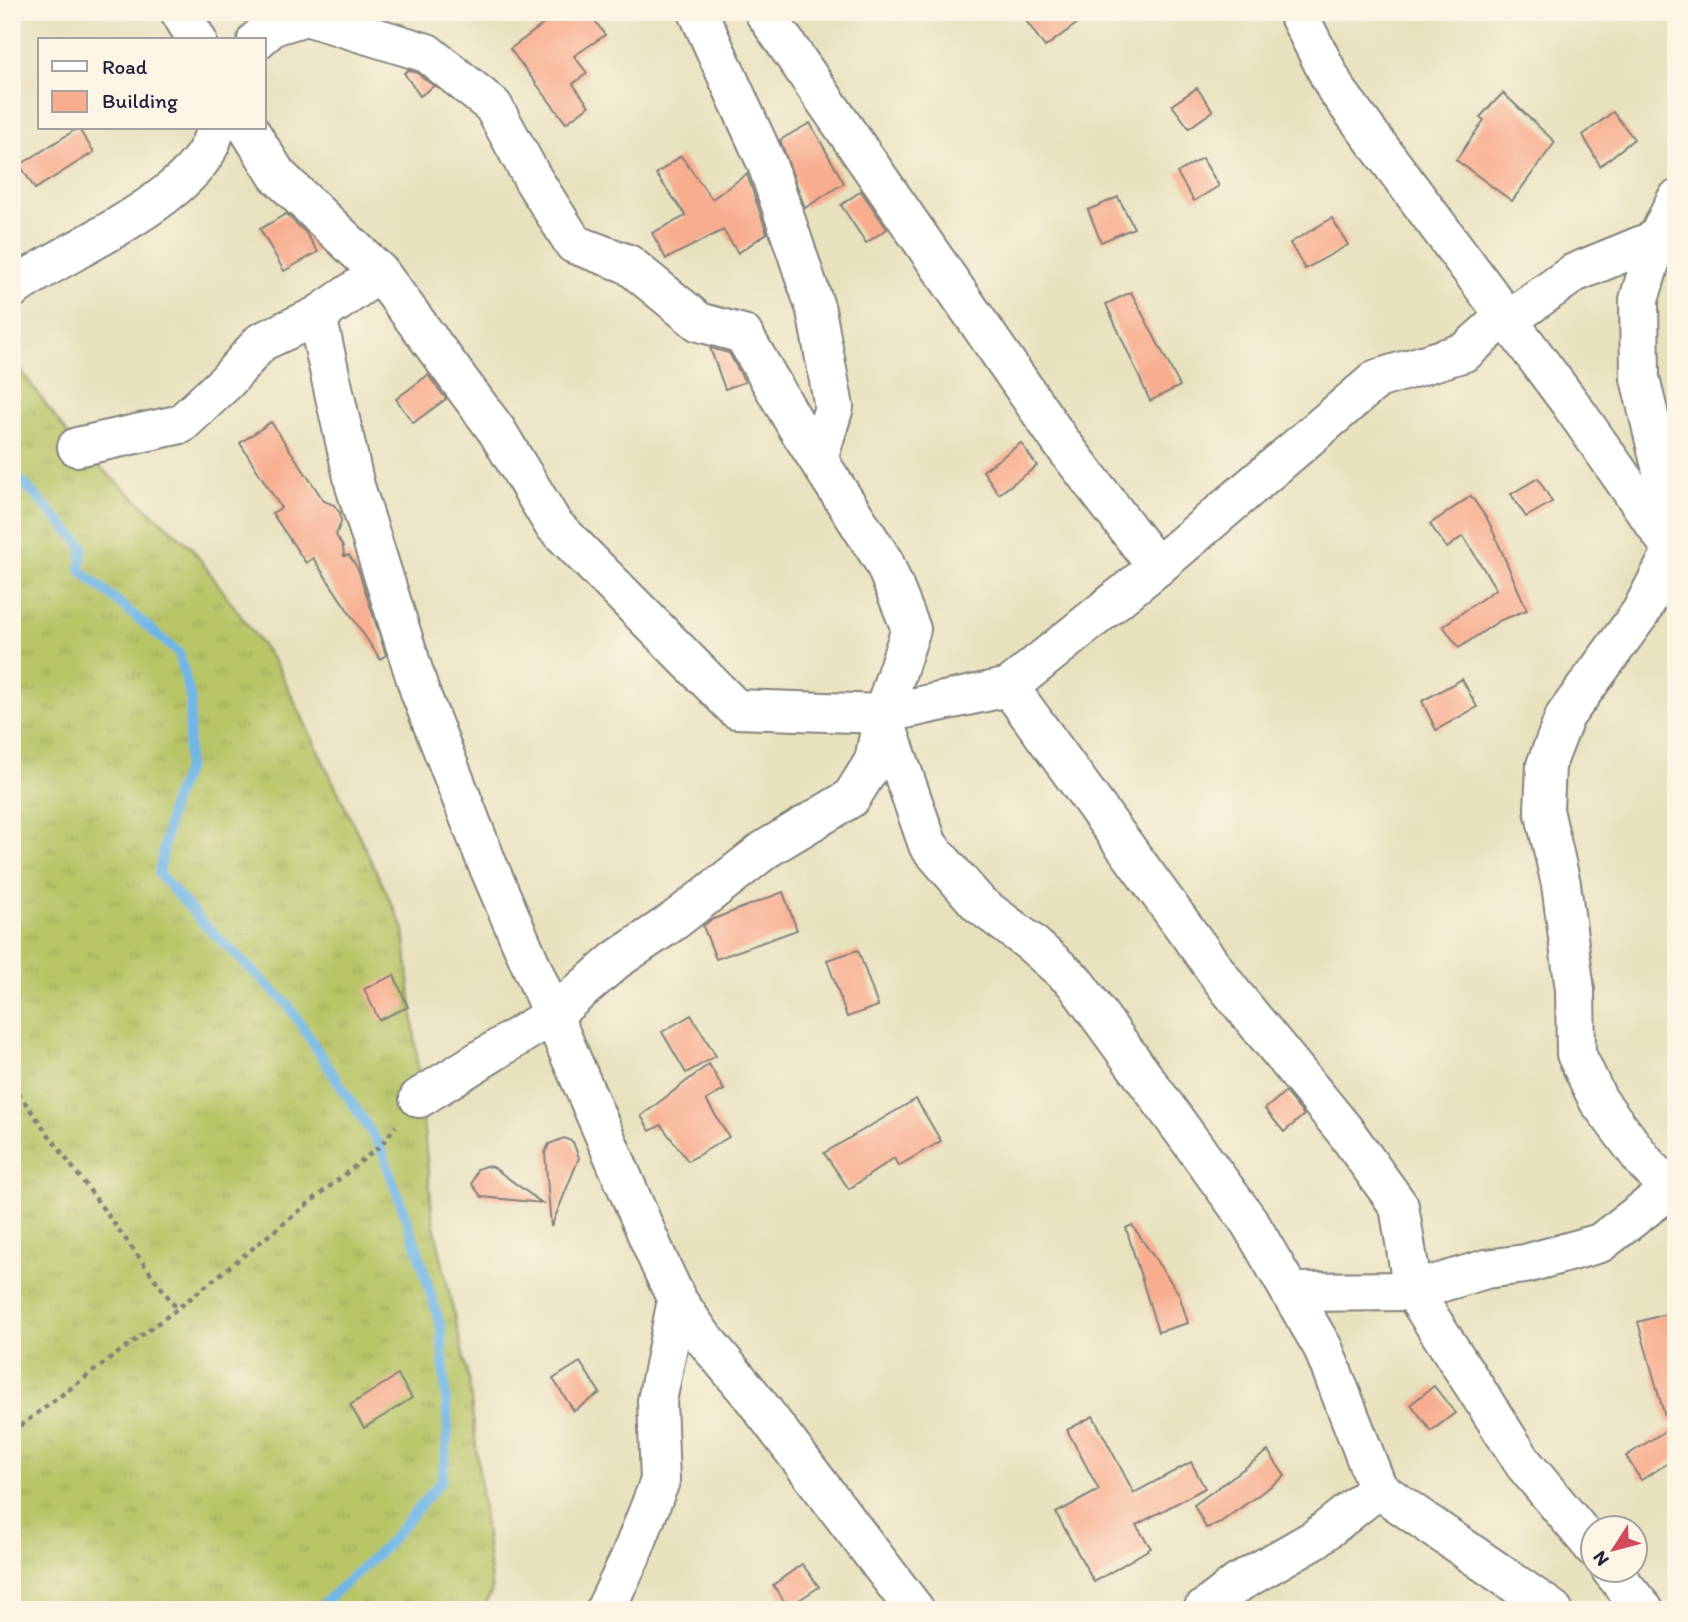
<svg xmlns="http://www.w3.org/2000/svg" width="1688" height="1622" font-family="Itim,sans-serif">
	<style>
		.grass { fill: url(#grass-tufts); stroke: #6d7350; stroke-width: 2 }
		.lines { fill: none; stroke-linecap: round; stroke-linejoin: round }
		.stream { stroke: #70b6e7; stroke-width: 10 }
		.building { fill: #f8ad8f }
		.minor-casing { stroke: #85827c; stroke-width: 42 }
		.path { stroke: #85827c; stroke-width: 4.5; stroke-dasharray: 5 5; stroke-linecap: butt }
		.minor { stroke: #fff; stroke-width: 38 }
	</style>
	<defs>
		<pattern id="grass-tufts" width="24" height="20" patternUnits="userSpaceOnUse" patternTransform="scale(1.75)"><rect width="24" height="20" fill="#b8c466"/><path d="M3 7l-1-3M5 7V3M7 7l1-3M15 17l-1-3M17 17v-4M19 17l1-3" fill="none" stroke="#9ea859"/></pattern>
	</defs>
	<rect width="100%" height="100%" fill="#fcf5e5"/>
	<filter id="ink" filterUnits="userSpaceOnUse"><feTurbulence type="fractalNoise" baseFrequency=".0143" numOctaves="2"/><feDisplacementMap in="SourceGraphic" scale="14" xChannelSelector="R" yChannelSelector="G"/><feConvolveMatrix kernelMatrix="1 2 1 2 8 2 1 2 1" color-interpolation-filters="sRGB"/></filter>
	<filter id="wash" filterUnits="userSpaceOnUse"><feTurbulence type="fractalNoise" baseFrequency=".00686" numOctaves="4" result="noise"/><feDisplacementMap in="SourceGraphic" scale="28" xChannelSelector="R" yChannelSelector="G"/><feGaussianBlur stdDeviation="1.57" result="paint"/><feColorMatrix in="noise" values="0 0 0 0 0 0 0 0 0 0 0 0 0 0 0 0 0 1.4 0 .05"/><feComposite in="paint" operator="in"/></filter>
	<g filter="url(#wash)">
		<rect width="100%" height="100%" fill="#e8e1be"/>
		<!-- grass -->
		<polygon class="grass" points="12,358 77,447 191,547 278,667 404,929 433,1220 469,1381 492,1591 482,1610 12,1610"/>
		<g class="lines">
			<!-- stream -->
			<polyline class="stream" points="12,471 83,546 80,570 179,653 191,700 187,768 171,807 159,874 203,923 288,1005 380,1146 418,1251 441,1328 448,1430 442,1480 385,1547 326,1601 322,1610"/>
		</g>
		<g id="blocks">
			<!-- building -->
			<g class="building">
				<polygon points="560,12 589,12 605,35 574,56 587,73 573,84 589,106 566,123 510,49"/>
				<polygon points="1020,12 1093,12 1045,47"/>
				<polygon points="408,70 417,73 434,86 420,96 404,73"/>
				<polygon points="1197,88 1213,111 1189,128 1172,105"/>
				<polygon points="1503,93 1555,142 1512,201 1456,160 1484,120 1480,117"/>
				<polygon points="1613,112 1634,139 1600,166 1583,135"/>
				<polygon points="810,123 844,183 805,208 780,140"/>
				<polygon points="78,128 94,152 35,189 20,165"/>
				<polygon points="681,156 712,199 747,174 767,233 738,253 723,230 666,259 652,233 686,216 656,174"/>
				<polygon points="1202,158 1219,186 1194,201 1177,173"/>
				<polygon points="861,191 887,229 866,243 841,205"/>
				<polygon points="1118,197 1134,228 1101,242 1088,210"/>
				<polygon points="286,214 306,233 318,252 284,271 260,229"/>
				<polygon points="1332,218 1348,245 1305,269 1290,243"/>
				<polygon points="1131,292 1180,386 1150,401 1106,304"/>
				<polygon points="710,348 729,353 745,382 725,389"/>
				<polygon points="428,375 446,399 413,423 396,399"/>
				<polygon points="271,422 324,501 334,505 340,513 341,522 336,535 343,547 344,556 349,555 358,569 386,655 380,659 313,558 306,563 272,513 281,508 240,443"/>
				<polygon points="1021,443 1037,466 999,494 983,471"/>
				<polygon points="1538,478 1552,502 1526,517 1511,494"/>
				<polygon points="1471,496 1489,522 1527,610 1499,621 1459,648 1443,626 1496,589 1463,536 1447,548 1430,524"/>
				<polygon points="1462,679 1477,707 1436,730 1422,701"/>
				<polygon points="783,892 797,930 716,959 703,926 711,920"/>
				<polygon points="858,950 878,1006 847,1017 827,960"/>
				<polygon points="394,975 408,1007 379,1020 364,989"/>
				<polygon points="691,1015 716,1056 686,1073 662,1032"/>
				<polygon points="709,1064 724,1090 706,1100 729,1137 688,1161 661,1125 650,1131 641,1116"/>
				<polygon points="1285,1092 1304,1115 1284,1132 1265,1109"/>
				<polygon points="916,1099 941,1141 898,1166 894,1158 849,1189 824,1153"/>
				<polygon points="564,1138 573,1142 579,1158 551,1227 545,1153 549,1144"/>
				<polygon points="485,1166 493,1167 542,1203 482,1197 472,1184 477,1169"/>
				<polygon points="1132,1225 1179,1294 1188,1323 1158,1332 1126,1228"/>
				<polygon points="1669,1313 1676,1337 1676,1423 1667,1424 1638,1322"/>
				<polygon points="580,1362 600,1393 574,1411 553,1379"/>
				<polygon points="398,1375 412,1398 364,1428 350,1405"/>
				<polygon points="1434,1386 1455,1413 1431,1431 1411,1404"/>
				<polygon points="1093,1416 1134,1493 1191,1462 1205,1488 1136,1525 1151,1548 1094,1582 1056,1513 1099,1490 1067,1430"/>
				<polygon points="1676,1424 1676,1458 1641,1480 1626,1456"/>
				<polygon points="1268,1451 1285,1476 1218,1524 1206,1528 1194,1505"/>
				<polygon points="802,1564 819,1587 788,1607 773,1585"/>
			</g>
		</g>
	</g>
	<g filter="url(#ink)">
		<use href="#blocks" fill-opacity="0" stroke="#85827c" stroke-width="2"/>
		<g class="lines">
			<!-- minor casing -->
			<g class="minor-casing">
				<g id="minor">
					<polyline points="180,12 197,40"/>
					<polyline points="698,12 767,164 816,310 834,407 818,459"/>
					<polyline points="764,12 1061,442 1157,567"/>
					<polyline points="1297,12 1336,89 1570,403 1670,546"/>
					<polyline points="257,40 273,26 306,16 427,53 493,106 533,179 574,244 628,264 699,322 743,334 797,427 884,562 911,629 883,714 874,761 851,798 766,849 674,921 616,960 554,1014 419,1098"/>
					<polyline points="248,128 277,175 380,273 497,431 553,524 736,709 883,714 1009,687 1157,567 1377,379 1465,352 1505,316 1514,316 1574,273 1657,239"/>
					<polyline points="1676,200 1657,239 1639,300 1640,378 1663,475 1673,550 1641,612 1565,716 1546,765 1544,810 1561,884 1575,990 1576,1054 1598,1100 1646,1164 1676,1193"/>
					<polyline points="380,273 317,316 355,486 420,692 487,863 659,1262 677,1300 702,1336 752,1396 915,1610"/>
					<path d="M 12,289 C 62,251 206,196 215,128"/>
					<polyline points="77,447 181,424 227,381 261,342 317,316"/>
					<polyline points="1009,687 1229,989 1345,1131 1399,1206 1413,1291 1524,1464 1594,1548"/>
					<polyline points="883,716 928,845 979,904 1031,943 1074,981 1250,1223 1323,1348 1378,1489 1315,1539 1238,1583 1203,1610"/>
					<polyline points="1290,1292 1413,1291 1486,1269 1525,1264 1600,1243 1676,1185"/>
					<polyline points="1378,1489 1553,1610"/>
					<polyline points="1611,1570 1644,1610"/>
					<polyline points="605,1610 630,1558 660,1481 657,1401 677,1300"/>
				</g>
			</g>
			<!-- path -->
			<g class="path">
				<polyline points="12,1085 177,1309"/>
				<polyline points="12,1432 177,1309 380,1146 396,1126"/>
			</g>
			<!-- minor -->
			<use href="#minor" class="minor"/>
		</g>
	</g>
	<!-- margin -->
	<rect width="1688" height="1622" fill="none" stroke="#fcf5e5" stroke-width="42"/>
	<!-- legend -->
	<rect x="38" y="38" width="228" height="91" fill="#fcf5e5" stroke="#a5a1a1" stroke-width="2"/>
	<rect x="52" y="61" width="35" height="10" fill="#ffffff" stroke="#a5a1a1" stroke-width="2"/>
	<text x="102" y="74" font-size="21" fill="#22223b">Road</text>
	<rect x="52" y="91" width="35" height="21" fill="#f8ad8f" stroke="#a5a1a1" stroke-width="2"/>
	<text x="102" y="108" font-size="21" fill="#22223b">Building</text>
	<!-- north arrow -->
	<g transform="translate(1614 1549) rotate(234)"><circle r="33" fill="#fcf5e5" stroke="#a5a1a1" stroke-width="2"/>
	<path d="M0-5L12 26L0 18L-12 26Z" fill="#d1495b"/>
	<text y="-10" font-size="19" font-weight="bold" text-anchor="middle" fill="#22223b">N</text>
	</g>
</svg>
